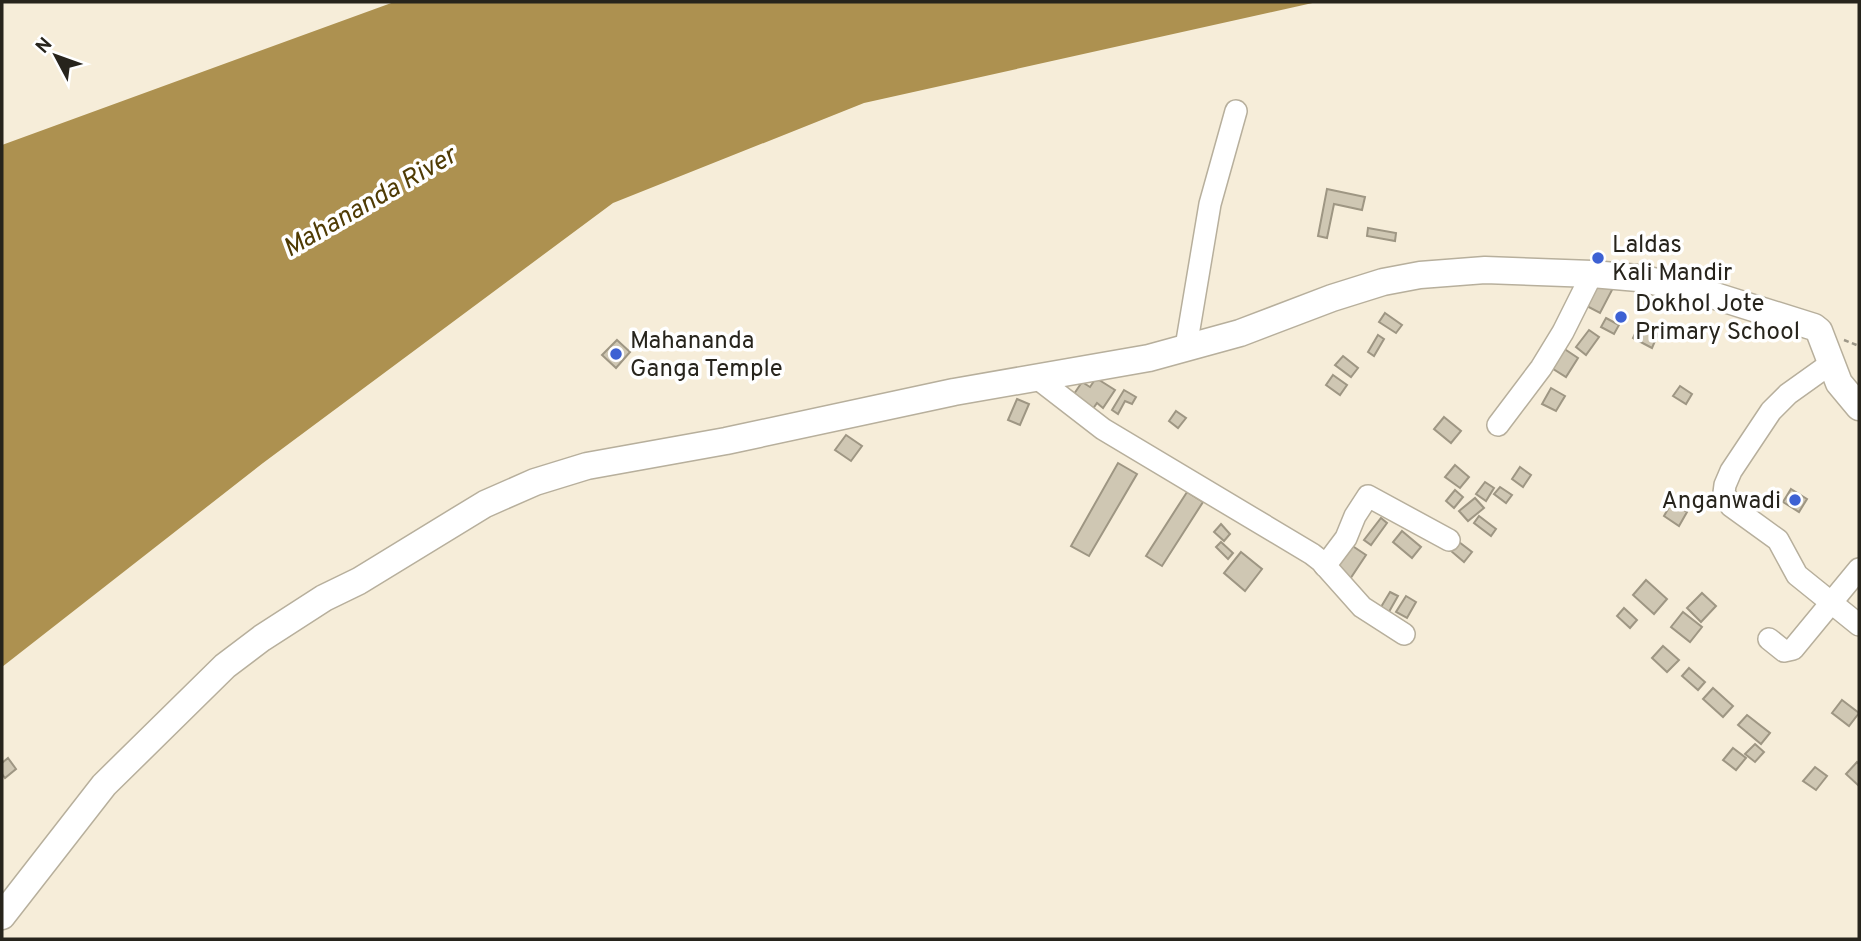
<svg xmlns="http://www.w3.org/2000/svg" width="1861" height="941" font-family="Overpass,sans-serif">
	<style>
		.water { fill: #ad9150 }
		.building { fill: #cfc7b3; stroke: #9e9683; stroke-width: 2 }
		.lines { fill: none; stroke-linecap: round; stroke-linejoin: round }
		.minor-casing { stroke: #b7af9c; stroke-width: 24 }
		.major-casing { stroke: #b7af9c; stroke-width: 29 }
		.path { stroke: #9d9788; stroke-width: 2.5; stroke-dasharray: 5 3.5; stroke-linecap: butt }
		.minor { stroke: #fff; stroke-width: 21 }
		.major { stroke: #fff; stroke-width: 26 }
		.poi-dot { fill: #3d61d3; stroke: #fff; stroke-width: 2.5 }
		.labels { text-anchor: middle; stroke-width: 7; stroke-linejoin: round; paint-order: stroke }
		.poi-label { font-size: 24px; fill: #27241c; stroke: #fff; text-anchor: start }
		.water-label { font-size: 26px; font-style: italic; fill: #4f3b04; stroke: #fff }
	</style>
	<rect width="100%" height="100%" fill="#f6edd9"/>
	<!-- water -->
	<polygon class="water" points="394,2 1317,2 864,103 613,203 263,463 2,667 2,145"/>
	<!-- building -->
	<g class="building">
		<polygon points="1327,189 1365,197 1362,210 1334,204 1327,238 1318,236"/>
		<polygon points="1368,228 1396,233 1395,241 1367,236"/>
		<polygon points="1596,281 1612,290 1600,313 1583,304"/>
		<polygon points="1385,313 1402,325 1396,333 1379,322"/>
		<polygon points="1606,318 1619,325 1614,334 1601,327"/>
		<polygon points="1639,325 1658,334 1652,348 1633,338"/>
		<polygon points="1589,330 1599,337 1586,355 1576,347"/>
		<polygon points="1378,335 1384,339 1374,356 1368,352"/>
		<polygon points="617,340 630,352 616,368 602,355"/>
		<polygon points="1563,348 1578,358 1566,377 1550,367"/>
		<polygon points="1343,356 1358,368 1351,377 1335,365"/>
		<polygon points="1333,375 1347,385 1340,395 1326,385"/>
		<polygon points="1096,378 1115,390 1103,408 1097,403 1090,413 1070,400 1082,382 1090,387"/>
		<polygon points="1680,386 1692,394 1686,404 1673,396"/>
		<polygon points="1551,388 1565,396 1556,411 1542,404"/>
		<polygon points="1124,390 1136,397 1132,404 1125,401 1118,414 1112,410"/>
		<polygon points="1017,399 1029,404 1020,425 1008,420"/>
		<polygon points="1176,411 1186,418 1178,428 1169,421"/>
		<polygon points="1444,417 1461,431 1451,443 1434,429"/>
		<polygon points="846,435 862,446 851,461 835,450"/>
		<polygon points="1118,463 1137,474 1089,556 1071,546"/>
		<polygon points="1455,465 1469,477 1460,488 1445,477"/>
		<polygon points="1520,467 1531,475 1523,487 1512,479"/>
		<polygon points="1485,482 1494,488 1486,501 1476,494"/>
		<polygon points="1500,487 1512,495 1506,503 1494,494"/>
		<polygon points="1791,489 1807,499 1799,512 1783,502"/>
		<polygon points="1455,490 1463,497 1454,508 1446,501"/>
		<polygon points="1187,492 1203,502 1162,566 1146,556"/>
		<polygon points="1475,498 1484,508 1468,521 1459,511"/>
		<polygon points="1672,502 1687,512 1679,526 1664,516"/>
		<polygon points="1479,516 1496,529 1491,536 1474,523"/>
		<polygon points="1381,518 1387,523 1371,545 1364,540"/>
		<polygon points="1221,524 1230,534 1224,541 1214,532"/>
		<polygon points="1402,531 1421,547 1412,558 1393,542"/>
		<polygon points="1345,541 1366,555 1350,579 1330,565"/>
		<polygon points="1221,542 1233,553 1228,559 1216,547"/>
		<polygon points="1459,542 1472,552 1464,562 1451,551"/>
		<polygon points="1241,552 1262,569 1245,591 1224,573"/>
		<polygon points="1646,580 1667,599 1654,614 1633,595"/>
		<polygon points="1390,592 1398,596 1386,617 1378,612"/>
		<polygon points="1702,593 1716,606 1701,622 1687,608"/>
		<polygon points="1406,596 1416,602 1407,618 1396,612"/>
		<polygon points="1624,608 1637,620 1630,628 1617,616"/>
		<polygon points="1683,612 1702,627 1690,642 1671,627"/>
		<polygon points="1663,646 1679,660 1667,672 1652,658"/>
		<polygon points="1689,668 1705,682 1698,690 1682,676"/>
		<polygon points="1713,688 1733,706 1723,717 1703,699"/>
		<polygon points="1842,700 1859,713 1849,726 1832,713"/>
		<polygon points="1747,715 1770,733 1761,744 1738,725"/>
		<polygon points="1755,744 1764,752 1755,762 1745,754"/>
		<polygon points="1733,748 1746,758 1736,770 1723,760"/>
		<polygon points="8,758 16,769 5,778 2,774 2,763"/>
		<polygon points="1857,762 1859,764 1859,786 1846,774"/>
		<polygon points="1815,767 1827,776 1816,790 1803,781"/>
	</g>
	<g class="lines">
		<!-- minor casing -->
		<g class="minor-casing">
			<g id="minor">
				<polyline points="1186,347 1210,204 1236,111"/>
				<polyline points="1830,364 1788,394 1771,411 1731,471 1725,485 1724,493 1731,506 1778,540 1797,575 1859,625"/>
				<polyline points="1037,378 1103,429 1312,554 1321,561 1362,607 1404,634"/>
				<polyline points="1498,425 1541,368 1563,332 1592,274"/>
				<polyline points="1325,566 1346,538 1355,516 1368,496 1449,540"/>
				<polyline points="1769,639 1784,651 1793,649 1859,569"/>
			</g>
		</g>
		<!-- major casing -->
		<g class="major-casing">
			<polyline id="major" points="2,916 104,785 225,666 262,638 324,598 359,581 485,504 535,482 587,466 726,441 954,392 1149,358 1240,333 1332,298 1383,282 1420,275 1485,270 1592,274 1638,278 1696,290 1814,327 1819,331 1839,383 1859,407"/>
		</g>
		<!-- path -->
		<polyline class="path" points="1844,340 1859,346"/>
		<!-- minor -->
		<use href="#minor" class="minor"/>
		<!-- major -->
		<use href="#major" class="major"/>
	</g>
	<!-- markers -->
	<g class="poi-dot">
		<circle cx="1598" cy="258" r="7"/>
		<circle cx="1621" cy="317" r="7"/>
		<circle cx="616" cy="354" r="7"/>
		<circle cx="1795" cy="500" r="7"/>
	</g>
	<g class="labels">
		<!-- poi labels -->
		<g class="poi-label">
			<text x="1612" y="252">Laldas<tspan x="1612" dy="28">Kali Mandir</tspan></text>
			<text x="1635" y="311">Dokhol Jote<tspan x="1635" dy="28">Primary School</tspan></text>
			<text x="630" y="348">Mahananda<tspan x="630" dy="28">Ganga Temple</tspan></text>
			<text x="1781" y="508" text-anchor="end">Anganwadi</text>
		</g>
		<!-- water labels -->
		<g class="water-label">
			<text transform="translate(369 201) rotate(-30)" y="9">Mahananda River</text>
		</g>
	</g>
	<!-- border -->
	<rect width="1861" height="941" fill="none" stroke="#27241c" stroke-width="7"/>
	<!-- north arrow -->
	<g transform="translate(56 56) rotate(311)" stroke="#ffffff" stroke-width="5" paint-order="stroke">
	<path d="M0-5L12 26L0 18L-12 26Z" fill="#27241c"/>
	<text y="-10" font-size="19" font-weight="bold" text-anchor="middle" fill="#27241c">N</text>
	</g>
</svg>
